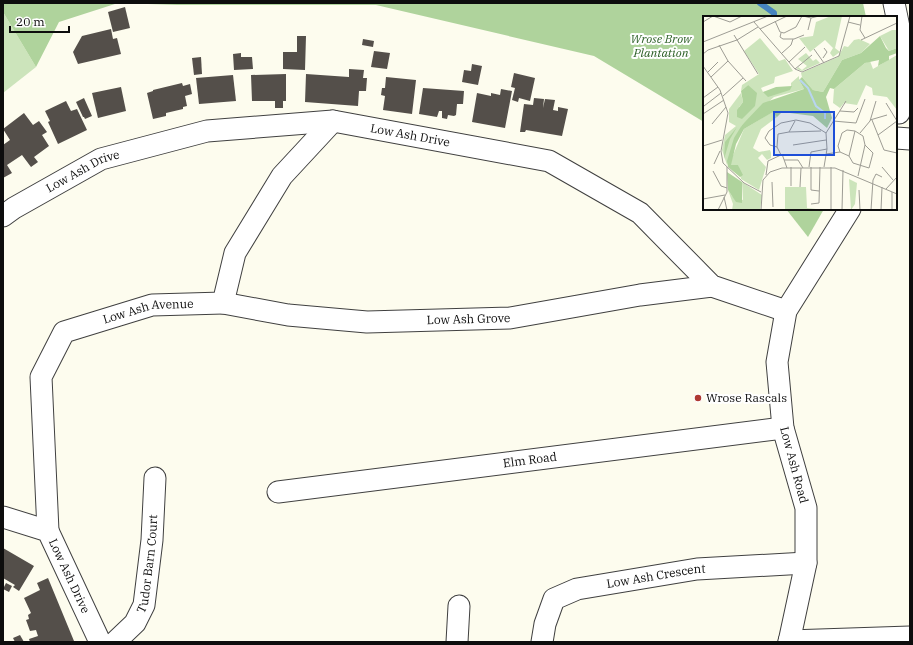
<svg xmlns="http://www.w3.org/2000/svg" width="913" height="645" font-family="'IBM Plex Serif',serif">
	<style>
		.green { fill: #cce4bb }
		.forest { fill: #afd39c }
		.lines { fill: none; stroke-linecap: round; stroke-linejoin: round }
		.stream { stroke: #4683bf; stroke-width: 6 }
		.building { fill: #544f4a }
		.minor-casing { stroke: #404040; stroke-width: 23 }
		.minor { stroke: #fff; stroke-width: 21 }
		.poi-dot { fill: #af3933; stroke: #fff; stroke-width: 1.5 }
		.labels { text-anchor: middle; stroke-width: 4; stroke-linejoin: round; paint-order: stroke }
		.park-label { font-size: 12px; font-style: italic; fill: #2a5e24; stroke: #fff }
		.street-label { font-size: 12px; fill: #0d0d0d; stroke: #fff }
		.poi-label { font-size: 12px; fill: #0d0d0d; stroke: #fff; text-anchor: start }
		.inset-river { fill: none; stroke: #b8d5f0; stroke-width: 2 }
		.inset-road { fill: none; stroke: #9d9c94; stroke-width: 1 }
		.view { fill: #1d4ed8; fill-opacity: 0.15; stroke: #1d4ed8; stroke-width: 2 }
		.inset-edge { fill: none; stroke: #0d0d0d; stroke-width: 2 }
	</style>
	<rect width="100%" height="100%" fill="#fdfcee"/>
	<!-- green -->
	<polygon class="green" points="3,12 36,67 3,93"/>
	<!-- forest -->
	<g class="forest">
		<polygon points="3,3 863,3 866,17 704,17 704,122 594,56 376,5 177,5 118,3 59,22 36,67 3,12"/>
		<polygon points="786,209 824,209 808,237"/>
	</g>
	<g class="lines">
		<!-- stream -->
		<polyline class="stream" points="760,3 774,13 774,17"/>
	</g>
	<!-- building -->
	<g class="building">
		<polygon points="125,7 130,28 113,32 108,12"/>
		<polygon points="111,29 113,39 117,38 121,54 78,64 73,52 82,36"/>
		<polygon points="297,36 306,36 305,70 283,69 283,52 297,52"/>
		<polygon points="363,39 374,41 373,47 362,45"/>
		<polygon points="374,51 390,53 387,69 371,67"/>
		<polygon points="241,53 241,57 252,57 253,69 234,70 233,54"/>
		<polygon points="201,57 202,74 194,75 192,58"/>
		<polygon points="472,64 482,66 478,85 462,82 464,70 471,71"/>
		<polygon points="349,69 364,70 363,78 367,78 366,91 359,91 358,106 305,102 306,74 349,77"/>
		<polygon points="514,73 535,78 530,101 519,98 518,102 512,100 515,88 511,87"/>
		<polygon points="286,74 286,101 283,101 283,108 275,108 275,101 252,101 251,75"/>
		<polygon points="233,75 236,101 199,104 196,78"/>
		<polygon points="386,77 416,80 412,114 383,110 385,96 381,95 382,88 385,88"/>
		<polygon points="182,83 183,86 190,84 192,94 185,96 187,106 183,107 183,109 166,113 166,116 153,119 147,93 153,91 153,90"/>
		<polygon points="121,87 126,111 98,118 92,93"/>
		<polygon points="423,88 464,91 463,104 457,104 456,115 454,116 448,115 447,119 442,118 442,111 439,111 437,117 419,114"/>
		<polygon points="501,89 512,91 505,128 472,122 477,93 491,96 491,93 500,95"/>
		<polygon points="84,98 92,116 85,119 84,117 83,117 76,102"/>
		<polygon points="534,98 544,99 543,108 545,99 555,100 553,110 558,111 558,107 568,109 562,136 526,130 525,132 520,132 524,104 533,105"/>
		<polygon points="66,101 71,111 77,109 87,130 58,144 48,122 50,121 45,111"/>
		<polygon points="24,113 33,125 39,121 47,132 42,135 49,146 34,157 38,162 31,167 22,155 7,165 12,173 3,178 3,145 10,140 3,129"/>
		<polygon points="3,548 34,566 19,591 13,587 15,585 3,578"/>
		<polygon points="48,578 74,641 71,642 30,642 29,639 38,636 36,630 30,631 26,620 29,619 28,615 31,613 24,598 40,590 37,583"/>
		<polygon points="6,583 12,586 9,592 3,589"/>
		<polygon points="20,635 24,642 15,642 13,638"/>
	</g>
	<g class="lines">
		<!-- minor casing -->
		<g class="minor-casing">
			<g id="minor">
				<polyline points="894,3 900,32 899,113"/>
				<polyline points="896,138 910,139"/>
				<path id="s1" d="M 3,216 L 14,208 L 101,159 L 207,131 L 333,121 L 549,161 L 640,213 L 712,286 L 786,311"/>
				<path id="s2" d="M 223,303 L 288,315 L 367,322 L 510,318 L 640,295 L 712,286"/>
				<path id="s3" d="M 278,492 L 783,428"/>
				<path id="s4" d="M 3,517 L 48,531 L 100,642"/>
				<path id="s5" d="M 48,531 L 41,377 L 64,332 L 152,305 L 223,303 L 235,253 L 282,176 L 333,121"/>
				<polyline points="789,641 910,637"/>
				<path id="s6" d="M 115,642 L 135,623 L 144,605 L 152,540 L 155,478"/>
				<polyline points="457,642 459,606"/>
				<path id="s7" d="M 542,642 L 545,624 L 554,599 L 577,589 L 697,569 L 806,563"/>
				<polyline points="789,642 806,563 806,508 783,428 777,362 786,311 850,209"/>
			</g>
		</g>
		<!-- minor -->
		<use href="#minor" class="minor"/>
	</g>
	<!-- markers -->
	<circle class="poi-dot" cx="698" cy="398" r="4"/>
	<g class="labels">
		<!-- park labels -->
		<g class="park-label">
			<text x="661" y="43">Wrose Brow<tspan x="661" dy="14">Plantation</tspan></text>
		</g>
		<!-- street labels -->
		<g class="street-label">
			<text dy="4" stroke="none"><textPath href="#s1" startOffset="428">Low Ash Drive</textPath></text>
			<text dy="4" stroke="none"><textPath href="#s1" startOffset="92">Low Ash Drive</textPath></text>
			<text dy="4" stroke="none"><textPath href="#s5" startOffset="292">Low Ash Avenue</textPath></text>
			<text dy="4" stroke="none"><textPath href="#s2" startOffset="247">Low Ash Grove</textPath></text>
			<text dy="4" stroke="none"><textPath href="#s3" startOffset="254">Elm Road</textPath></text>
			<text transform="translate(794 465) rotate(75)" y="4">Low Ash Road</text>
			<text dy="4" stroke="none"><textPath href="#s6" startOffset="89">Tudor Barn Court</textPath></text>
			<text dy="4" stroke="none"><textPath href="#s4" startOffset="97">Low Ash Drive</textPath></text>
			<text dy="4" stroke="none"><textPath href="#s7" startOffset="150">Low Ash Crescent</textPath></text>
		</g>
		<!-- poi labels -->
		<g class="poi-label">
			<text x="706" y="402">Wrose Rascals</text>
		</g>
	</g>
	<!-- overview -->
	<g transform="translate(703 16)">
		<rect width="194" height="194" fill="#fdfcee"/>
		<path d="M 128,0 L 139,0 L 132,32 L 137,36 L 130,41 L 127,37 L 130,32 L 122,24 L 107,36 L 96,22 L 110,20 L 113,6 ZM 189,14 L 194,14 L 194,32 L 186,35 L 177,20 ZM 57,22 L 76,45 L 82,43 L 90,55 L 72,61 L 71,67 L 58,72 L 60,76 L 88,72 L 88,67 L 96,60 L 96,64 L 101,73 L 71,81 L 39,109 L 24,149 L 19,134 L 22,119 L 33,110 L 26,106 L 26,93 L 38,77 L 40,86 L 36,91 L 39,103 L 45,69 L 38,75 L 39,69 L 56,58 L 41,35 ZM 156,23 L 167,28 L 158,37 L 139,44 L 120,76 L 110,74 L 99,61 L 98,57 L 135,41 L 141,30 L 145,31 L 151,24 ZM 103,37 L 110,45 L 113,43 L 117,47 L 99,55 L 94,53 L 95,51 L 99,54 L 104,50 L 95,43 ZM 194,39 L 194,94 L 184,81 L 170,79 L 169,72 L 163,69 L 154,89 L 141,87 L 137,92 L 130,87 L 131,73 L 162,47 L 167,45 L 170,53 ZM 71,95 L 74,101 L 58,113 L 50,132 L 56,136 L 67,134 L 68,137 L 68,142 L 64,144 L 59,138 L 55,142 L 63,151 L 56,174 L 38,163 L 35,149 L 28,149 L 28,144 L 41,113 ZM 146,163 L 154,167 L 152,188 L 148,194 ZM 39,166 L 59,179 L 57,194 L 29,194 L 30,188 L 25,174 L 29,180 L 40,184 ZM 82,171 L 103,171 L 104,192 L 122,194 L 82,194 Z" fill="#cce4bb"/>
		<path d="M 177,20 L 183,32 L 186,35 L 194,32 L 194,37 L 186,40 L 186,44 L 175,50 L 176,44 L 162,47 L 131,73 L 127,72 L 123,81 L 129,102 L 124,112 L 110,100 L 79,96 L 74,101 L 70,96 L 41,113 L 33,128 L 28,149 L 35,149 L 40,159 L 37,161 L 25,151 L 24,145 L 31,122 L 39,109 L 60,87 L 101,73 L 96,64 L 99,61 L 110,74 L 120,76 L 139,44 L 158,37 ZM 45,69 L 54,77 L 52,90 L 39,103 L 34,101 L 34,94 L 40,86 L 38,75 ZM 89,70 L 87,74 L 65,81 L 60,76 L 73,71 ZM 34,111 L 27,123 L 21,143 L 22,126 ZM 24,156 L 39,166 L 39,187 L 33,186 L 25,174 Z" fill="#afd39c"/>
		<path class="inset-river" d="M 97,64 L 105,72 L 113,90 L 122,97 L 122,103"/>
		<path class="inset-road" d="M 100,0 L 108,2 L 116,0M 159,0 L 157,14 L 162,22M 72,5 L 77,16 L 81,17 L 93,11 L 99,0M 0,6 L 10,0 L 27,6 L 39,0M 51,6 L 92,53 L 99,56 L 136,40 L 147,0M 145,6 L 157,9M 57,13 L 84,0M 105,14 L 108,2M 78,17 L 77,21 L 80,23 L 91,23 L 101,19M 31,19 L 55,58M 158,24 L 194,7M 0,26 L 65,0M 16,29 L 25,45 L 43,65M 111,33 L 121,47M 79,37 L 88,29 L 90,23M 0,38 L 5,34 L 34,24 L 55,11M 120,42 L 124,36 L 121,32M 86,46 L 102,31M 0,50 L 17,74 L 25,97 L 18,135 L 20,147 L 41,167 L 58,176M 92,53 L 109,39M 5,56 L 15,46M 8,61 L 25,45M 20,80 L 40,62M 0,82 L 15,71M 183,87 L 194,105M 1,90 L 18,77M 137,95 L 151,96 L 155,92M 0,98 L 21,84M 167,104 L 184,99M 169,104 L 181,134 L 194,137M 130,105 L 153,107 L 162,83M 9,108 L 23,91M 86,116 L 118,115M 157,117 L 167,105 L 173,85M 175,119 L 194,105M 90,129 L 123,124M 0,130 L 19,124M 74,131 L 75,118 L 86,116 L 92,105M 137,136 L 135,130 L 139,117 L 144,114 L 152,115 L 160,120 L 162,129 L 155,160M 79,138 L 84,152M 123,138 L 137,136 L 146,140 L 150,147 L 166,152 L 170,137 L 162,129M 78,139 L 74,131 L 67,129 L 62,122 L 66,115 L 78,107 L 93,104 L 107,107 L 123,117M 146,140 L 152,115M 81,144 L 95,144 L 100,152M 11,148 L 17,135M 88,151 L 88,170M 106,151 L 108,136 L 124,133M 108,151 L 108,174 L 116,175M 121,151 L 124,133 L 123,117 L 143,85M 128,151 L 128,194M 179,151 L 190,164M 10,155 L 18,170 L 24,172M 63,159 L 65,145 L 78,139M 69,166 L 70,191M 97,171 L 98,152M 183,173 L 194,161M 156,174 L 157,194M 21,181 L 24,194M 0,183 L 22,179M 108,188 L 116,187 L 117,151M 15,194 L 24,176 L 24,151M 58,194 L 60,164 L 67,156 L 79,152 L 132,152 L 194,178M 139,194 L 140,154M 168,194 L 170,164 L 173,158 L 179,161M 178,194 L 179,171M 189,194 L 189,176"/>
		<path class="view" d="M 71,96 L 131,96 L 131,139 L 71,139 Z"/>
		<rect width="194" height="194" class="inset-edge"/>
	</g>
	<!-- border -->
	<rect width="913" height="645" fill="none" stroke="#0d0d0d" stroke-width="8"/>
	<!-- scale -->
	<path d="M10 26v6h59v-6" fill="none" stroke="#0d0d0d" stroke-width="2"/>
	<text x="16" y="26" font-size="12" fill="#0d0d0d" stroke="#ffffff" stroke-width="3" paint-order="stroke">20 m</text>
</svg>
